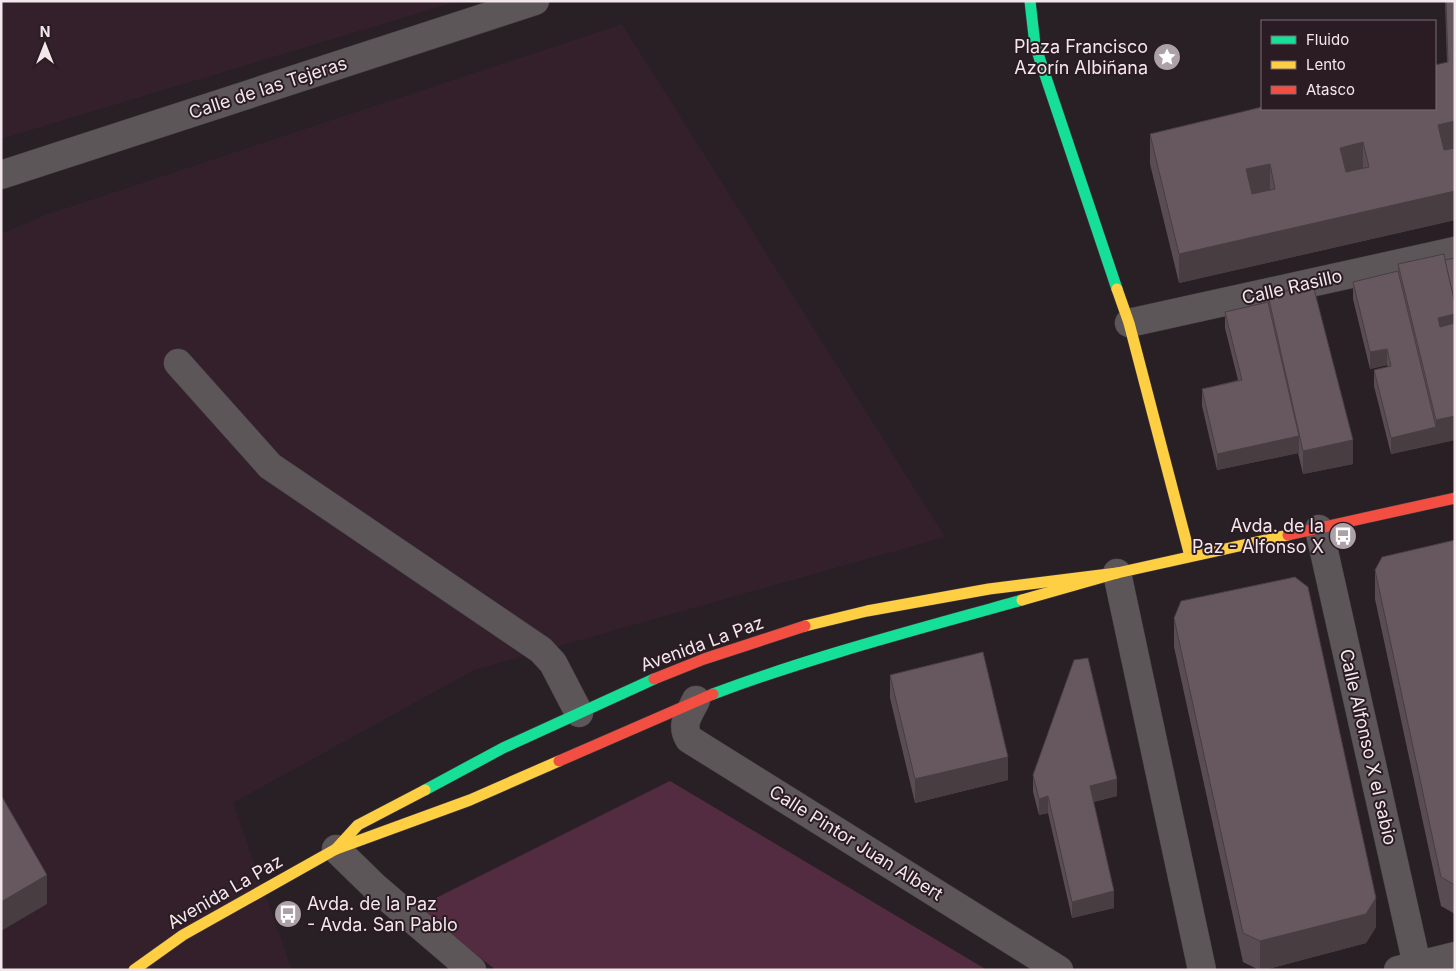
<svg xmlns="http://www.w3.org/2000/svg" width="1456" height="971" font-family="Inter,sans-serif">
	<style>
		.built { fill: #33202a }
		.green { fill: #542c41 }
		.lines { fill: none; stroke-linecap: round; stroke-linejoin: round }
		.street-casing { stroke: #453e42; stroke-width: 29 }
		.fast-casing { stroke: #453e42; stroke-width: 12 }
		.slow-casing { stroke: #453e42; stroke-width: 12 }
		.jam-casing { stroke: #453e42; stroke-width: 12 }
		.street { stroke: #5d5659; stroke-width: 28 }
		.fast { stroke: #16e098; stroke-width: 11 }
		.slow { stroke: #ffcf43; stroke-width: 11 }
		.jam { stroke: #f24e42; stroke-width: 11 }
		.wall { fill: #594c52 }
		.shaded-wall { fill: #483e42 }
		.building { fill: #67585f; stroke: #483e42; fill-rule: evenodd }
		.labels { text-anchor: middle; stroke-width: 4; stroke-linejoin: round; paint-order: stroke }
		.poi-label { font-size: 18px; fill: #f3e7ec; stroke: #2b1c24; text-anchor: end }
		.street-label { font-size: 18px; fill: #f3e7ec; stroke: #2b1c24 }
	</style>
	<rect width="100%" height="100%" fill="#282024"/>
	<!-- built -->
	<g class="built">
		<polygon points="1,1 459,1 1,139"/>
		<polygon points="622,24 945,537 474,670 233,803 292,970 1,970 1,234 45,215"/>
	</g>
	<!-- green -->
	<polygon class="green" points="670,781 987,970 496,970 416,908"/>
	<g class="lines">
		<!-- street casing -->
		<g class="street-casing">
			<g id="street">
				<polyline points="1,175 535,1"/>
				<polyline points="1129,323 1455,251"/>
				<polyline points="178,363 270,466 541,650 553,663 579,713"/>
				<polyline points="1319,529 1417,965"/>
				<polyline points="1117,573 1202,970"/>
				<path d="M 696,700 C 689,715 680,724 689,739 L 1059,970"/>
				<polyline points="336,849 375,887 472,970"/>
				<polyline points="1398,970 1455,956"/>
			</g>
		</g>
		<!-- fast casing -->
		<g class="fast-casing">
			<g id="fast">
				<polyline points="1030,1 1035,45 1117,289"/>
				<path d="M 713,694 C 814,656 919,629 1022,600"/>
				<polyline points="425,790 503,748 654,679"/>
			</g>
		</g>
		<!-- slow casing -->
		<g class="slow-casing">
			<g id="slow">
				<polyline points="1117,289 1129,323 1190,556"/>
				<polyline points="1022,600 1117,573 1288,535"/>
				<polyline points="805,626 867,611 989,589 1117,573"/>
				<polyline points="425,790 358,825 336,849 470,800 559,761"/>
				<polyline points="134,970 183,935 336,849"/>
			</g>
		</g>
		<!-- jam casing -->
		<g class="jam-casing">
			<g id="jam">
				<polyline points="1288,535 1455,498"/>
				<polyline points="654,679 704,659 805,626"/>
				<polyline points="559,761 713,694"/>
			</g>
		</g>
		<!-- street -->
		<use href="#street" class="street"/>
		<!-- fast -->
		<use href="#fast" class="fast"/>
		<!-- slow -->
		<use href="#slow" class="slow"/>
		<!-- jam -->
		<use href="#jam" class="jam"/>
	</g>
	<!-- wall -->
	<g class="wall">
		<polygon points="1445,1 1455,1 1455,220 1179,283 1150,164 1150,134 1447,63"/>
		<polygon points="1455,258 1455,440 1391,454 1374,386 1374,370 1388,367 1387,365 1370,369 1353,299 1353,282 1398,271 1398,264 1445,260"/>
		<polygon points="1268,295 1353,464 1303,474 1298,453 1217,470 1202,406 1202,389 1238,380 1225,328 1225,312 1268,302"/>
		<polygon points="1455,540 1455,914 1441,906 1375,599 1375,570"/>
		<polygon points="1174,618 1376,927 1366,943 1264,970 1259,970 1243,962 1174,647"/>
		<polygon points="890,675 1008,780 915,803 890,698"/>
		<polygon points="1033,775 1117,796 1093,802 1114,908 1072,918 1048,813 1039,815 1033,792"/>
	</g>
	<!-- shaded-wall -->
	<g class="shaded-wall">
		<polygon points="1455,121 1455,151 1438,154 1438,125"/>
		<polygon points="1363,142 1363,172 1340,177 1340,148"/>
		<polygon points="1270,164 1270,193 1246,199 1246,169"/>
		<polygon points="1455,191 1455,220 1179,283 1179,254"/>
		<polygon points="1455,305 1455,338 1438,342 1438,318"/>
		<polygon points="1387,349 1387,365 1370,369 1370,352"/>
		<polygon points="1455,416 1455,440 1391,454 1391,438 1436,427 1436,420"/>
		<polygon points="1299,436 1299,453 1217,470 1217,454"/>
		<polygon points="1353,440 1353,464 1303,474 1303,451"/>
		<polygon points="1008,757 1008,780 915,803 915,779"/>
		<polygon points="1117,779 1117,796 1090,803 1090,786"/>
		<polygon points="1048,796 1048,813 1039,815 1039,799"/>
		<polygon points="47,875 47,904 1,931 1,902"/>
		<polygon points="1114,891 1114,908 1072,918 1072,902"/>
		<polygon points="1376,898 1376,927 1366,943 1264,970 1260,970 1260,941"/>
	</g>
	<!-- building -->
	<g class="building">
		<path d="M 1446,1 L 1455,1 L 1455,121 L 1438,125 L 1444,150 L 1455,148 L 1455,191 L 1179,254 L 1150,134 L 1262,107 L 1262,109 L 1435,109 L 1435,65 L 1448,62 ZM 1363,142 L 1369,167 L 1346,172 L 1340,148 ZM 1270,164 L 1275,189 L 1252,194 L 1246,169 Z"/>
		<polygon points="1444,254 1455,303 1455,314 1438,318 1440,327 1455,323 1455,416 1436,420 1398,264"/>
		<polygon points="1455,258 1455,303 1445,260"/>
		<polygon points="1398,271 1436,427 1391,438 1374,370 1391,366 1387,349 1370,352 1353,282"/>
		<polygon points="1313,285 1353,440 1303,451 1268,295"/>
		<polygon points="1268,302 1299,436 1217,454 1202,389 1242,380 1225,312"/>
		<polygon points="1455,540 1455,885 1441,877 1375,570 1382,557"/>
		<polygon points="1295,577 1308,587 1376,898 1366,914 1260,941 1243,933 1174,618 1181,601"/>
		<polygon points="983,652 1008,757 915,779 890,675"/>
		<polygon points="1088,658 1117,779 1090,786 1114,891 1072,902 1048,796 1039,799 1033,775 1074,660"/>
		<polygon points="1,795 47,875 1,902"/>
	</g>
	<!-- icons -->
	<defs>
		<g id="sight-disc" transform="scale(1.4375)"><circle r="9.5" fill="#aca1a6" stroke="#2b1c24"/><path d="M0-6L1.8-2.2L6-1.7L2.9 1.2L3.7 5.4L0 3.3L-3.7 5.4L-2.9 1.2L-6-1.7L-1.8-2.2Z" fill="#fff"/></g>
		<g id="bus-disc" transform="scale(1.4375)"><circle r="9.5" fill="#aca1a6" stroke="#2b1c24"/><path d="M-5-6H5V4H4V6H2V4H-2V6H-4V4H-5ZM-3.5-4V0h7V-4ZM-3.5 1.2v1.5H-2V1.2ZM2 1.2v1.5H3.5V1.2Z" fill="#fff"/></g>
	</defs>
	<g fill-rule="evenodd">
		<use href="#sight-disc" x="1167" y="57"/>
		<use href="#bus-disc" x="1343" y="536"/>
		<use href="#bus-disc" x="288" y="914"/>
	</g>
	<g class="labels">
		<!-- poi labels -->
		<g class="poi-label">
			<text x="1148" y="53">Plaza Francisco<tspan x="1148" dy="21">Azorín Albiñana</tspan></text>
			<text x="1324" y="532">Avda. de la<tspan x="1324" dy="21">Paz - Alfonso X</tspan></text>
			<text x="307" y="910" text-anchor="start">Avda. de la Paz<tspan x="307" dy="21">- Avda. San Pablo</tspan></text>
		</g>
		<!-- street labels -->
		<g class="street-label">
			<text transform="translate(268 88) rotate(-18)" y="6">Calle de las Tejeras</text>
			<text transform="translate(1292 287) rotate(-13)" y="6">Calle Rasillo</text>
			<text transform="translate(702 644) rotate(-20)" y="6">Avenida La Paz</text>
			<text transform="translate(1368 747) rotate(77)" y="6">Calle Alfonso X el sabio</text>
			<text transform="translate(856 843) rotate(32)" y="6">Calle Pintor Juan Albert</text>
			<text transform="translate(225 892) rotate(-30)" y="6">Avenida La Paz</text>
		</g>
	</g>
	<!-- border -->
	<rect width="1456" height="971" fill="none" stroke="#f3e7ec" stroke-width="5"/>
	<!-- legend -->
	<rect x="1261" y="20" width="175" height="90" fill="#2b1c24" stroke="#7b6d74"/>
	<rect x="1271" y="36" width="25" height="8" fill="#16e098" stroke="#7b6d74"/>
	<text x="1306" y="45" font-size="15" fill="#f3e7ec">Fluido</text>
	<rect x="1271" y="61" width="25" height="8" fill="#ffcf43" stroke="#7b6d74"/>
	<text x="1306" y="70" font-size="15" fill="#f3e7ec">Lento</text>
	<rect x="1271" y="86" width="25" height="8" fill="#f24e42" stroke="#7b6d74"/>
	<text x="1306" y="95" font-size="15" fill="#f3e7ec">Atasco</text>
	<!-- north arrow -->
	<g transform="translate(45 45)" stroke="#2b1c24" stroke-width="4" paint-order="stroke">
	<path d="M0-4L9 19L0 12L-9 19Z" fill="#f3e7ec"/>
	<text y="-8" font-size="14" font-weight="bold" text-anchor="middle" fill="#f3e7ec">N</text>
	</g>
</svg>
